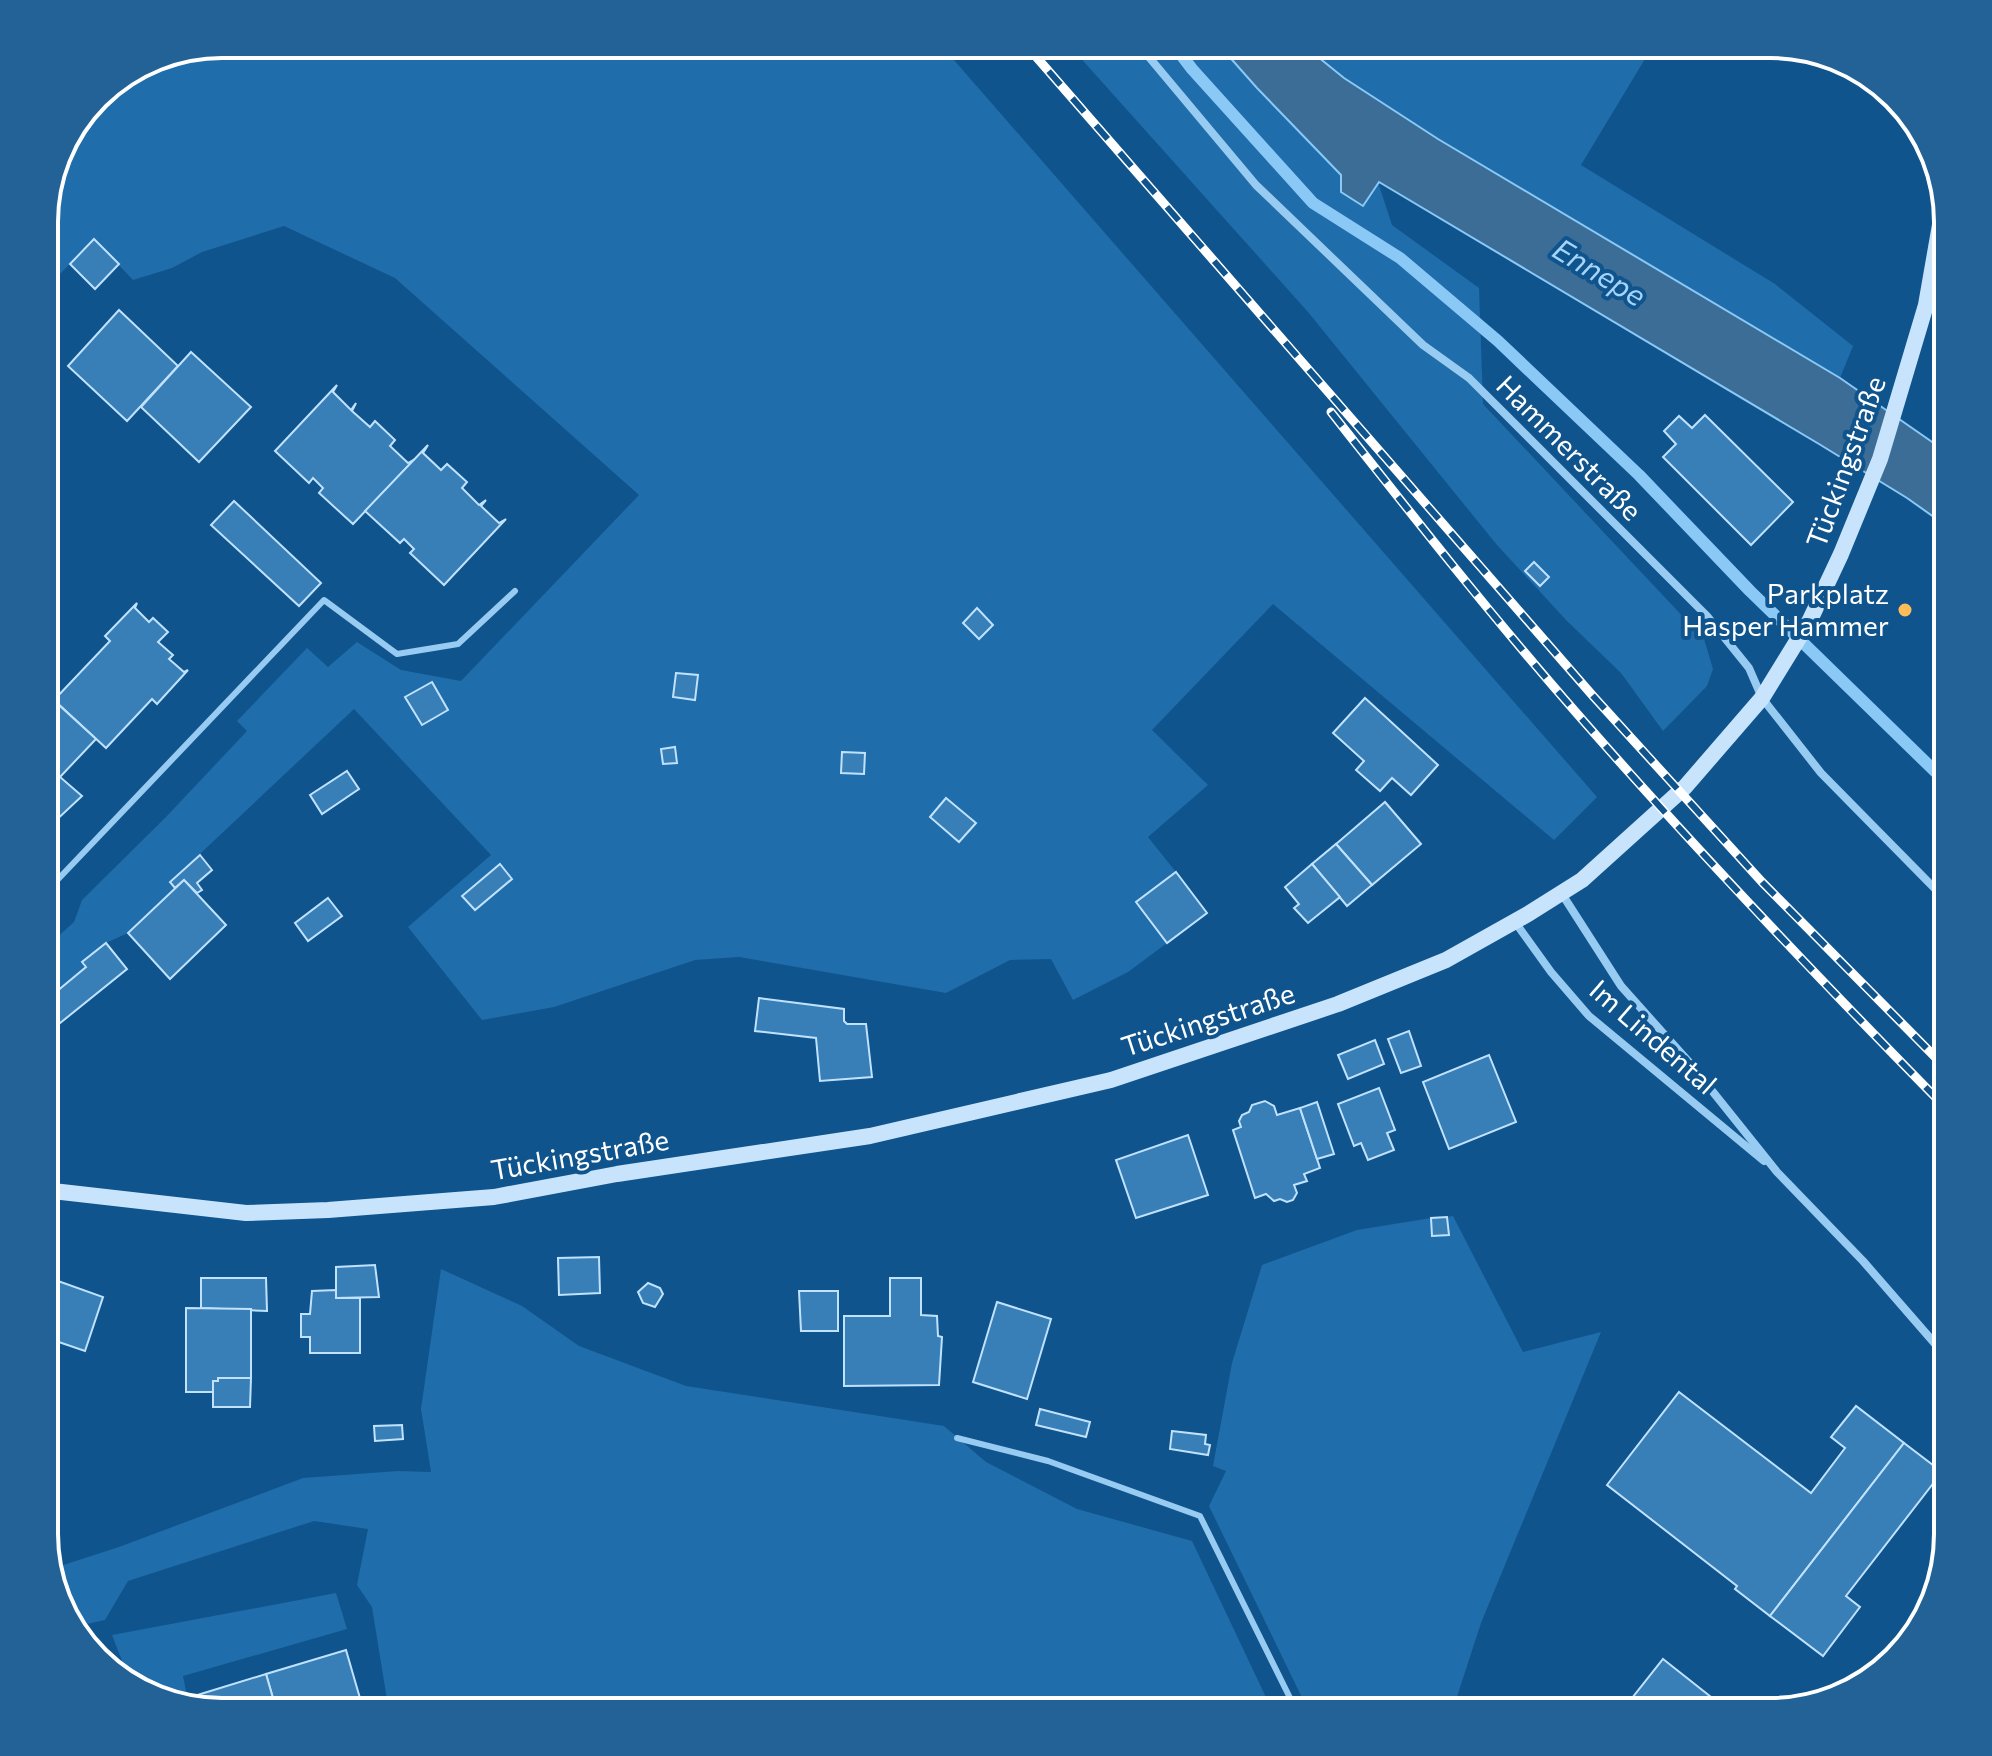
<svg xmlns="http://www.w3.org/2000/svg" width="1992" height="1756" font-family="Commissioner,sans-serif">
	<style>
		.green { fill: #1f6dab }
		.water { fill: #3b6d97; stroke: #8ac8f6; stroke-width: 2 }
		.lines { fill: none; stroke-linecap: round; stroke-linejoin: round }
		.stream { stroke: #8ac8f6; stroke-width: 12 }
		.building { fill: #387fb7; stroke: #c0e2fd; stroke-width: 2 }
		.lane { stroke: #98cbf2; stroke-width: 6 }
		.street { stroke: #98cbf2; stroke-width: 8 }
		.secondary { stroke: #c7e4fc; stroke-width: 16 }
		.rail-casing { stroke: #fff; stroke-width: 9 }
		.rail { stroke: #10548d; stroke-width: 6; stroke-dasharray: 18; stroke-linecap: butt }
		.poi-dot { fill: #ffbd5a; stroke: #10548d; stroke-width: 3 }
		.labels { text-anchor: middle; stroke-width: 8; stroke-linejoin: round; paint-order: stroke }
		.street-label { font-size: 28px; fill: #fff; stroke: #10548d }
		.poi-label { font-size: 28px; fill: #fff; stroke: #10548d; text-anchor: end }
		.water-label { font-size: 30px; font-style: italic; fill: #a4d4fa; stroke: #10548d }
		.rim { fill: none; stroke: #fff; stroke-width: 4 }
	</style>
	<rect width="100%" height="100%" fill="#10548d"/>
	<!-- green -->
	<g class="green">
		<polygon points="222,44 940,44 1597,797 1554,840 1273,604 1152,730 1208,785 1148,837 1176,872 1167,943 1128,972 1073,1000 1051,959 1010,960 946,993 739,957 695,960 554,1007 482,1020 408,927 491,855 354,709 170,882 175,888 128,933 106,943 83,962 86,967 44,1002 44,949 74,922 82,900 166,817 247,731 237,721 307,648 328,667 357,642 401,670 461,681 639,495 395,278 284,226 202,252 172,268 133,280 94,239 60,274 44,259 44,225 55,215 46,205 62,144 104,88 154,57"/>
		<polygon points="1068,44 1218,44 1257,88 1341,175 1378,182 1392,225 1479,288 1483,404 1704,639 1713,669 1707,686 1663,731 1621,673 1566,620 1497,545 1308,312"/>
		<polygon points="1303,44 1654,44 1581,165 1775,284 1853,346 1840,378 1438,139 1344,78"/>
		<polygon points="1453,1216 1523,1352 1601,1332 1481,1623 1452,1712 1309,1712 1209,1506 1226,1471 1213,1466 1232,1363 1262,1265 1357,1230 1431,1218 1432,1235 1448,1235 1447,1217"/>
		<polygon points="441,1269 522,1306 579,1346 686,1386 944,1426 986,1462 1077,1509 1192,1541 1273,1712 389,1712 372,1607 357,1585 368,1529 314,1521 128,1581 105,1620 73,1627 62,1612 51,1569 119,1547 303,1478 398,1471 431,1472 421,1409"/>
		<path d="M 336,1593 L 347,1629 L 183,1676 L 189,1706 C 130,1694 133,1688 112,1635 Z"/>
	</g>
	<!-- water -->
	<polygon class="water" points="1218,44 1302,44 1344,78 1438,139 1840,378 1948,453 1948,527 1907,498 1819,444 1379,182 1363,206 1341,192 1341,175 1257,88"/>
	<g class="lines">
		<!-- stream -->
		<polyline class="stream" points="1173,44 1192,69 1313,203 1400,258 1498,341 1639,475 1750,591 1948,784"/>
	</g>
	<!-- building -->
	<g class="building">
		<polygon points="94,239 119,264 95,289 70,264"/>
		<polygon points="119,310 178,366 127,421 68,366"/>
		<polygon points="191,352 251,407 199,462 141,407"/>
		<polygon points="1948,354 1948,406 1936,402"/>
		<polygon points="337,385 333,392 351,410 356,403 352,411 370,427 375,421 395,440 390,446 408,463 415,459 353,524 319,493 323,488 313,478 309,483 275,451"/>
		<polygon points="1705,415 1793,502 1751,545 1663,457 1676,444 1664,431 1679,416 1692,428"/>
		<polygon points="428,445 423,453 441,470 447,464 467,482 462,488 479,505 486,500 481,506 499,523 506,519 444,585 410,553 414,549 404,539 400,543 365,511"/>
		<polygon points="234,501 321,583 299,606 211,525"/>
		<polygon points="1534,562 1549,577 1540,586 1525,571"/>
		<polygon points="137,603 135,608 149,622 153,618 168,632 158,642 173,655 169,659 184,672 188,670 157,704 152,699 106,748 54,700 110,641 105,636"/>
		<polygon points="977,608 993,625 979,639 963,623"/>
		<polygon points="676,673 698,675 695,700 673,697"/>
		<polygon points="432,682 448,710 422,725 405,697"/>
		<polygon points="1365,698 1438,765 1411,795 1392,778 1380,791 1356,770 1364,761 1333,733"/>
		<polygon points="60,706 96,739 60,777 82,796 52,824 53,828 44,820 44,718 46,720"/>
		<polygon points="675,747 677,763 663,764 661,749"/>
		<polygon points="842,752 865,753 864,774 841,773"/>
		<polygon points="347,771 359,789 322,814 310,795"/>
		<polygon points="946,798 976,823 959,842 930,817"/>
		<polygon points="1385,802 1421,844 1372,885 1336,844"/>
		<polygon points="1336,844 1372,885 1347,906 1312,864"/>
		<polygon points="200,855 212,870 197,883 202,890 197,893 184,880 175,888 170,882"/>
		<polygon points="500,864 512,879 475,910 462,896"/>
		<polygon points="1312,864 1340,897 1308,923 1294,908 1299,904 1285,887"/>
		<polygon points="1176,872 1207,913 1167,943 1136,902"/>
		<polygon points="184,880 226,925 170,979 128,933"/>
		<polygon points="328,898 342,916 308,941 295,923"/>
		<polygon points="106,943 127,969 49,1032 44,1027 44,1002 86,967 82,962"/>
		<polygon points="759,998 844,1009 844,1021 847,1024 866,1024 872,1077 820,1081 816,1038 755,1031"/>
		<polygon points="1409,1031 1421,1066 1401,1073 1388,1039"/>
		<polygon points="1375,1040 1384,1064 1348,1079 1338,1055"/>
		<polygon points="1489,1055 1516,1122 1449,1149 1423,1082"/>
		<polygon points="1379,1088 1395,1130 1387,1133 1394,1150 1368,1160 1361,1143 1354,1146 1338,1104"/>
		<polygon points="1265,1101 1274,1106 1277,1115 1300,1108 1320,1168 1304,1174 1307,1181 1294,1185 1297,1193 1293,1200 1287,1202 1280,1199 1274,1201 1266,1194 1255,1198 1233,1130 1241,1127 1239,1121 1242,1115 1249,1112 1252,1105"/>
		<polygon points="1317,1102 1334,1154 1317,1159 1300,1108"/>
		<polygon points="1188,1135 1208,1195 1136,1218 1116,1160"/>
		<polygon points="1447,1217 1449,1235 1432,1236 1431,1218"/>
		<polygon points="599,1257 600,1293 559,1295 558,1258"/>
		<polygon points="375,1265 379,1297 336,1298 336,1267"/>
		<polygon points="44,1276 103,1297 85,1351 44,1337"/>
		<polygon points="201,1278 266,1278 267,1311 201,1308"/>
		<polygon points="890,1278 921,1278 921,1315 937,1316 938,1336 942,1337 939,1385 844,1386 844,1316 890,1316"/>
		<polygon points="648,1283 660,1288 663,1294 655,1307 643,1303 638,1292"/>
		<polygon points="336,1290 336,1298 360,1298 360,1353 310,1353 310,1337 301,1337 301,1314 310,1314 312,1291"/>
		<polygon points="799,1291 838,1291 838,1331 801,1331"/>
		<polygon points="997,1302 1051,1319 1027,1399 973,1382"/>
		<polygon points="186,1308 251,1309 251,1378 218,1378 218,1381 213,1381 213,1392 186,1392"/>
		<polygon points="218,1378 251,1378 250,1407 213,1407 213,1381 218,1381"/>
		<polygon points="1679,1392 1811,1493 1845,1448 1831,1437 1856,1406 1904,1443 1770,1616 1735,1589 1737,1586 1607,1485"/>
		<polygon points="1040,1409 1090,1422 1086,1437 1036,1425"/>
		<polygon points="402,1425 403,1439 375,1441 374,1426"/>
		<polygon points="1172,1431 1206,1435 1205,1444 1210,1445 1208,1455 1170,1449"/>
		<polygon points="1904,1443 1942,1472 1846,1596 1860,1607 1823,1656 1770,1616"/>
		<polygon points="346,1650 364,1712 277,1712 266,1674"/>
		<polygon points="1663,1659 1730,1712 1621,1712"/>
		<polygon points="266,1674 277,1712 222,1712 194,1707 191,1697"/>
	</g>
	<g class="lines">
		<!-- lane -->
		<g class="lane">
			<polyline points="44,894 324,600 397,654 458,644 515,591"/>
			<polyline points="957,1438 1048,1461 1200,1516 1297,1712"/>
		</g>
		<!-- street -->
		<g class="street">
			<polyline points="1138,44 1256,185 1423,345 1469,378 1707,616 1749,668 1762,698 1821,773 1948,902"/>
			<polyline points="1562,894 1621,986 1689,1062 1777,1172 1863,1261 1937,1346 1948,1364"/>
			<polyline points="1515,922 1551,972 1589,1016 1764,1161"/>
		</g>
		<!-- secondary -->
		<polyline class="secondary" points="44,1190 246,1213 328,1210 494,1197 617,1174 870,1136 1111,1080 1338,1004 1446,960 1528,914 1582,880 1685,787 1762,698 1810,620 1841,554 1880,459 1926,305 1944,202"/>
		<!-- rail casing -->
		<g class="rail-casing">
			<g id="rail">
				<polyline points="1025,44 1593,696 1762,882 1948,1070"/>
				<path d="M 1331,412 C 1412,515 1493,618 1580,717 C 1698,852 1822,982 1948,1110"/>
			</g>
		</g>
		<!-- rail -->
		<use href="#rail" class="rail"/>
	</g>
	<!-- markers -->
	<circle class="poi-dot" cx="1905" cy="610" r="8"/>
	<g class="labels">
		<!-- street labels -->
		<g class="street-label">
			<text transform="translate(1569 448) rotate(45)" y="10">Hammerstraße</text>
			<text transform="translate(1846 462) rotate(-70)" y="10">Tückingstraße</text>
			<text transform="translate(1208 1020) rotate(-18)" y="10">Tückingstraße</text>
			<text transform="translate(1653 1037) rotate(41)" y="10">Im Lindental</text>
			<text transform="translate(580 1155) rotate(-10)" y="10">Tückingstraße</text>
		</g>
		<!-- poi labels -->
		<g class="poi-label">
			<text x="1889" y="604">Parkplatz<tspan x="1889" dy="32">Hasper Hammer</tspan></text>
		</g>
		<!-- water labels -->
		<g class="water-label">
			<text transform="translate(1599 273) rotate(31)" y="10">Ennepe</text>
		</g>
	</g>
	<!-- crop -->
	<path d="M0 0H1992V1756H0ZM222 58H1770A164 164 0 0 1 1934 222V1534A164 164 0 0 1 1770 1698H222A164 164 0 0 1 58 1534V222A164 164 0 0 1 222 58Z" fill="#236296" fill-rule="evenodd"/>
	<path class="rim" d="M222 58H1770A164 164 0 0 1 1934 222V1534A164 164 0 0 1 1770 1698H222A164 164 0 0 1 58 1534V222A164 164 0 0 1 222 58Z"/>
</svg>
